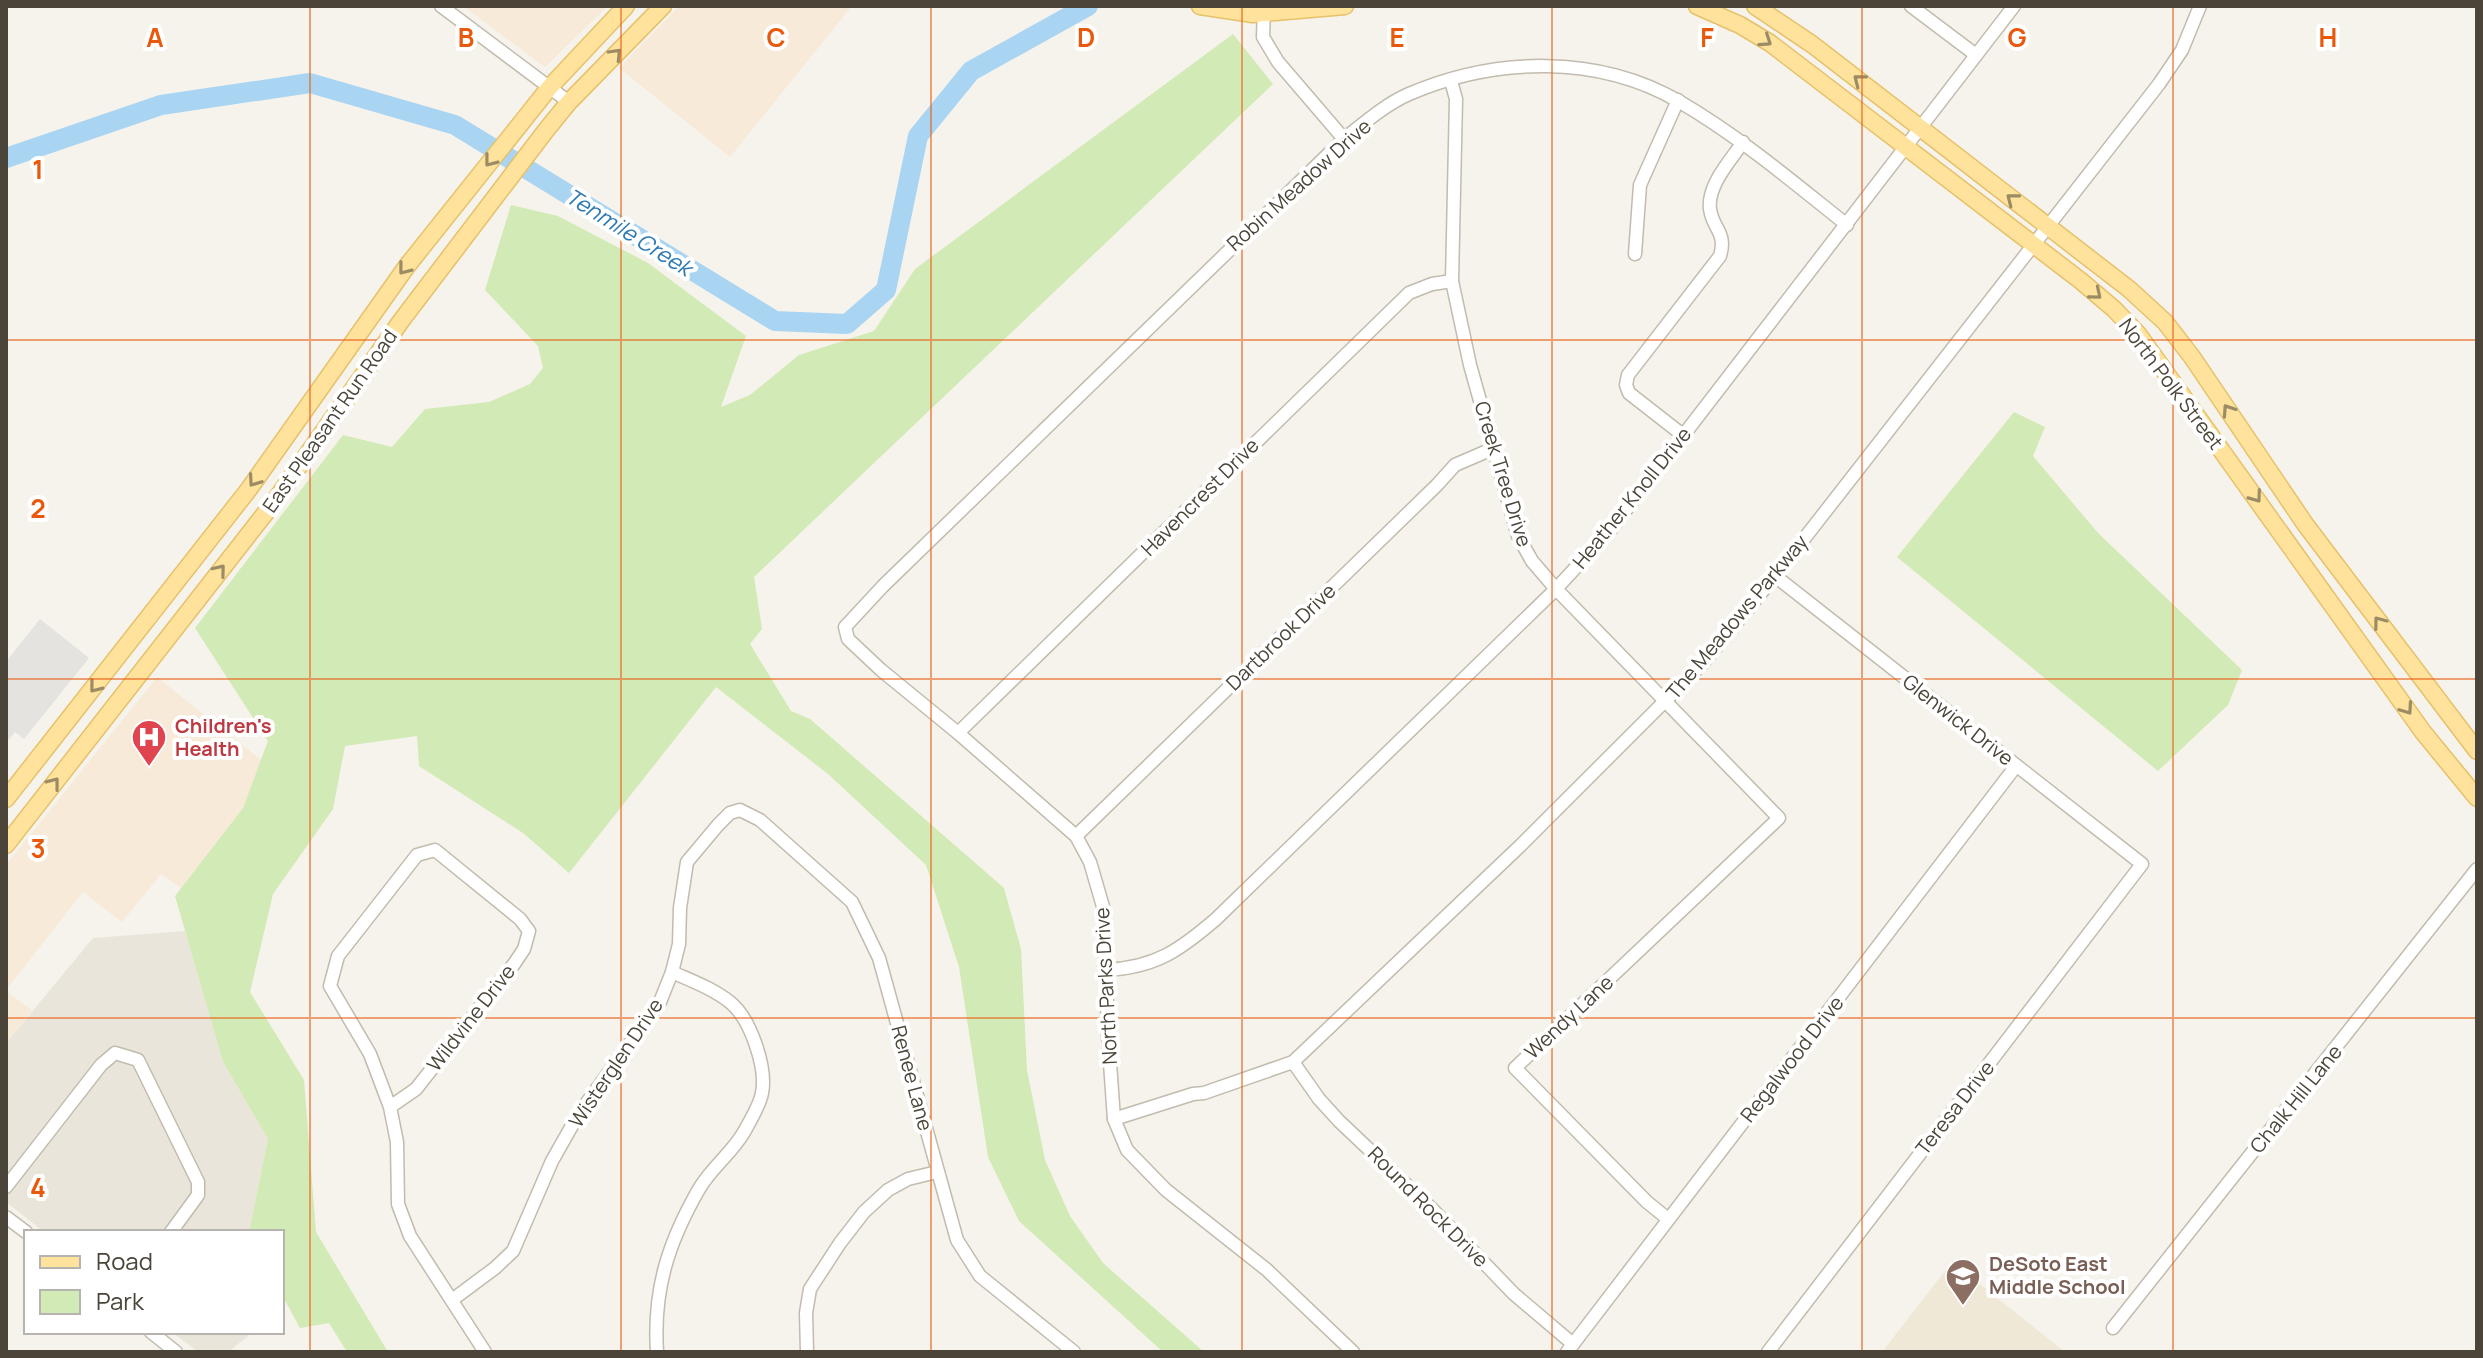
<svg xmlns="http://www.w3.org/2000/svg" width="2483" height="1358" font-family="Manrope,sans-serif">
	<style>
		.residential { fill: #eae5da }
		.commercial { fill: #f7ead8 }
		.education { fill: #efe8d6 }
		.green { fill: #d2eab5 }
		.parking { fill: #e5e3e0 }
		.lines { fill: none; stroke-linecap: round; stroke-linejoin: round }
		.river { stroke: #a9d4f2; stroke-width: 20 }
		.minor-casing { stroke: #c2bbae; stroke-width: 15 }
		.major-casing { stroke: #e6c16a; stroke-width: 19 }
		.minor { stroke: #fff; stroke-width: 12 }
		.major { stroke: #ffe39c; stroke-width: 16 }
		.oneway { stroke: #9c8c66 }
		.grid { fill: none; stroke: #e8590c; stroke-width: 2; stroke-opacity: 0.55 }
		.labels { text-anchor: middle; stroke-width: 8; stroke-linejoin: round; paint-order: stroke }
		.street-label { font-size: 20px; fill: #4b4439; stroke: #fff }
		.health-label { font-size: 20px; font-weight: bold; fill: #be3a42; stroke: #fff; text-anchor: start }
		.education-label { font-size: 20px; font-weight: bold; fill: #785e54; stroke: #fff; text-anchor: start }
		.water-label { font-size: 22px; font-style: italic; fill: #2e7ab2; stroke: #fff }
		.grid-label { font-size: 26px; text-anchor: middle; font-weight: bold; fill: #e8590c; stroke: #fff; stroke-width: 8; stroke-linejoin: round; paint-order: stroke }
	</style>
	<rect width="100%" height="100%" fill="#f6f3ec"/>
	<!-- residential -->
	<g class="residential">
		<polygon points="185,931 223,1062 268,1139 249,1232 44,1232 6,1202 6,1043 93,938"/>
		<polygon points="172,1332 253,1332 228,1352 198,1352"/>
	</g>
	<!-- commercial -->
	<g class="commercial">
		<polygon points="463,6 608,6 545,67"/>
		<polygon points="679,6 852,6 730,157 619,68"/>
		<polygon points="157,677 261,760 243,808 181,888 161,874 122,922 83,892 6,990 6,865"/>
		<polygon points="6,991 32,1010 6,1043"/>
	</g>
	<!-- education -->
	<polygon class="education" points="1952,1262 2065,1352 1882,1352"/>
	<!-- green -->
	<g class="green">
		<polygon points="1233,34 1273,84 754,577 762,629 750,644 791,711 810,719 1004,888 1021,949 1027,1070 1045,1160 1070,1216 1103,1263 1204,1352 1163,1352 1019,1221 988,1157 959,967 926,865 828,774 716,687 569,873 523,833 419,766 417,736 345,746 333,809 273,894 250,992 304,1080 316,1232 388,1352 347,1352 329,1323 300,1328 282,1295 282,1232 249,1232 268,1139 223,1062 175,896 243,808 268,741 195,628 343,435 392,447 425,409 489,402 530,384 543,368 538,346 485,290 511,205 558,216 648,263 746,336 721,407 750,395 799,355 874,331 915,269"/>
		<polygon points="2014,412 2045,427 2033,456 2098,533 2242,670 2228,705 2158,771 1897,557"/>
	</g>
	<!-- parking -->
	<polygon class="parking" points="40,619 89,658 24,739 15,732 6,743 6,662"/>
	<g class="lines">
		<!-- river -->
		<polyline class="river" points="6,158 161,105 310,83 455,125 775,321 847,324 886,290 918,136 971,71 1088,6"/>
		<!-- minor casing -->
		<g class="minor-casing">
			<g id="minor">
				<polyline points="441,6 569,102"/>
				<polyline points="1911,6 1976,55"/>
				<polyline points="1264,7 1263,37 1278,62 1344,139"/>
				<polyline points="1451,81 1456,99 1452,281 1470,365 1518,536 1532,561 1556,589 1779,818 1515,1068 1647,1202 1668,1219"/>
				<polyline points="1635,254 1640,185 1678,100"/>
				<path d="M 1684,436 L 1629,393 L 1626,385 L 1628,375 L 1720,256 C 1727,232 1713,230 1710,209 C 1707,185 1731,160 1743,142"/>
				<polyline points="958,733 1409,293 1432,284 1452,281"/>
				<polyline points="1076,836 1437,485 1455,465 1492,449"/>
				<path d="M 1105,970 C 1155,968 1180,950 1216,919 L 1556,589 L 1612,528 L 2014,6"/>
				<polyline points="1293,1062 1319,1099 1339,1121 1433,1210 1514,1294 1573,1344"/>
				<polyline points="390,1107 416,1089 514,964 524,949 529,931 520,919 435,850 417,855 338,956 330,986 370,1054 390,1107 397,1142 398,1204 410,1236 485,1352"/>
				<polyline points="1114,1119 1193,1094 1204,1093 1293,1062 1520,846 1702,664 1775,576 2159,84 2182,50 2200,6"/>
				<polyline points="6,1187 101,1065 115,1053 138,1060 198,1182 198,1195 171,1232"/>
				<polyline points="6,1217 26,1232"/>
				<polyline points="452,1300 495,1268 513,1251 552,1161 578,1115 660,1002 672,972 679,944 680,908 687,862 718,825 730,813 740,810 760,820 852,902 879,958 957,1240 980,1276 1074,1352"/>
				<polyline points="2113,1328 2477,869"/>
				<polyline points="151,1332 176,1352"/>
				<path d="M 657,1352 C 653,1290 668,1243 699,1189 C 711,1168 732,1153 744,1132 C 750,1121 760,1105 762,1093 C 767,1068 751,1020 731,1003 C 714,989 692,981 672,972"/>
				<polyline points="807,1352 806,1313 810,1289 840,1243 864,1212 888,1190 908,1179 937,1172"/>
				<path d="M 1353,1352 L 1267,1270 L 1166,1190 L 1127,1150 L 1114,1119 L 1108,1035 L 1104,910 L 1090,862 L 1076,836 L 958,733 L 881,670 L 848,639 L 845,627 L 883,586 L 1344,139 C 1364,123 1386,104 1409,94 C 1495,57 1598,54 1680,102 C 1740,137 1793,182 1847,225"/>
				<polyline points="1567,1352 2016,766"/>
				<polyline points="1768,1352 2142,864 1775,576"/>
			</g>
		</g>
		<!-- major casing -->
		<g class="major-casing">
			<g id="major">
				<polyline points="1200,6 1253,14 1345,6"/>
				<polyline points="1697,6 1740,25 1770,43 2081,281 2114,309 2138,334 2423,732 2477,798"/>
				<polyline points="1755,6 1813,45 2129,289 2165,322 2192,357 2305,524 2477,751"/>
				<polyline points="6,799 249,489 407,266 549,88 626,6"/>
				<polyline points="6,845 274,502 401,321 547,129 569,102 663,6"/>
			</g>
		</g>
		<!-- minor -->
		<use href="#minor" class="minor"/>
		<!-- major -->
		<use href="#major" class="major"/>
	</g>
	<!-- one-way arrows -->
	<defs><path id="oneway-chevron" d="M-2-3.5L2.5 0L-2 3.5" fill="none" stroke-width="1.6" stroke-linecap="round" stroke-linejoin="round" transform="scale(2)"/></defs>
	<g class="oneway">
		<use href="#oneway-chevron" transform="translate(1766 41) rotate(34)"/>
		<use href="#oneway-chevron" transform="translate(616 54) rotate(-46)"/>
		<use href="#oneway-chevron" transform="translate(1859 80) rotate(-142)"/>
		<use href="#oneway-chevron" transform="translate(490 161) rotate(128)"/>
		<use href="#oneway-chevron" transform="translate(2012 199) rotate(-142)"/>
		<use href="#oneway-chevron" transform="translate(404 269) rotate(128)"/>
		<use href="#oneway-chevron" transform="translate(2096 294) rotate(40)"/>
		<use href="#oneway-chevron" transform="translate(2228 410) rotate(-124)"/>
		<use href="#oneway-chevron" transform="translate(254 481) rotate(125)"/>
		<use href="#oneway-chevron" transform="translate(2256 497) rotate(54)"/>
		<use href="#oneway-chevron" transform="translate(220 570) rotate(-51)"/>
		<use href="#oneway-chevron" transform="translate(2379 622) rotate(-127)"/>
		<use href="#oneway-chevron" transform="translate(95 687) rotate(128)"/>
		<use href="#oneway-chevron" transform="translate(2407 709) rotate(55)"/>
		<use href="#oneway-chevron" transform="translate(54 783) rotate(-52)"/>
	</g>
	<!-- grid -->
	<path class="grid" d="M 310,6 L 310,1352M 621,6 L 621,1352M 931,6 L 931,1352M 1242,6 L 1242,1352M 1552,6 L 1552,1352M 1862,6 L 1862,1352M 2173,6 L 2173,1352M 6,340 L 2477,340M 6,679 L 2477,679M 6,1018 L 2477,1018"/>
	<!-- icons -->
	<defs>
		<g id="hospital-pin" transform="scale(1.8)"><path d="M0 17L-7.5 6A9.5 9.5 0 1 1 7.5 6Z" fill="#e0444e" stroke="#fff"/><path d="M-5-5h3v3.5h4V-5h3V5h-3V1.5h-4V5h-3Z" fill="#fff"/></g>
		<g id="school-pin" transform="scale(1.8)"><path d="M0 17L-7.5 6A9.5 9.5 0 1 1 7.5 6Z" fill="#8d6e63" stroke="#fff"/><path d="M0-5L7-2L0 1L-7-2ZM-4 1L0 2.5L4 1V4Q0 6-4 4Z" fill="#fff"/></g>
	</defs>
	<g fill-rule="evenodd">
		<use href="#hospital-pin" x="149" y="737"/>
		<use href="#school-pin" x="1963" y="1276"/>
	</g>
	<g class="labels">
		<!-- street labels -->
		<g class="street-label">
			<text transform="translate(1299 185) rotate(-42)" y="7">Robin Meadow Drive</text>
			<text transform="translate(2171 384) rotate(53)" y="7">North Polk Street</text>
			<text transform="translate(330 421) rotate(-55)" y="7">East Pleasant Run Road</text>
			<text transform="translate(1503 474) rotate(73)" y="7">Creek Tree Drive</text>
			<text transform="translate(1200 497) rotate(-45)" y="7">Havencrest Drive</text>
			<text transform="translate(1632 498) rotate(-51)" y="7">Heather Knoll Drive</text>
			<text transform="translate(1737 617) rotate(-50)" y="7">The Meadows Parkway</text>
			<text transform="translate(1281 637) rotate(-44)" y="7">Dartbrook Drive</text>
			<text transform="translate(1958 720) rotate(38)" y="7">Glenwick Drive</text>
			<text transform="translate(1106 986) rotate(-93)" y="7">North Parks Drive</text>
			<text transform="translate(1569 1017) rotate(-43)" y="7">Wendy Lane</text>
			<text transform="translate(471 1018) rotate(-52)" y="7">Wildvine Drive</text>
			<text transform="translate(1792 1059) rotate(-52)" y="7">Regalwood Drive</text>
			<text transform="translate(616 1063) rotate(-56)" y="7">Wisterglen Drive</text>
			<text transform="translate(912 1078) rotate(75)" y="7">Renee Lane</text>
			<text transform="translate(2296 1099) rotate(-51)" y="7">Chalk Hill Lane</text>
			<text transform="translate(1955 1108) rotate(-52)" y="7">Teresa Drive</text>
			<text transform="translate(1428 1207) rotate(45)" y="7">Round Rock Drive</text>
		</g>
		<!-- health labels -->
		<g class="health-label">
			<text x="175" y="733">Children's<tspan x="175" dy="23">Health</tspan></text>
		</g>
		<!-- education labels -->
		<g class="education-label">
			<text x="1989" y="1271">DeSoto East<tspan x="1989" dy="23">Middle School</tspan></text>
		</g>
		<!-- water labels -->
		<g class="water-label">
			<text transform="translate(629 232) rotate(32)" y="8">Tenmile Creek</text>
		</g>
	</g>
	<g class="grid-label">
		<text x="155" y="47">A</text>
		<text x="466" y="47">B</text>
		<text x="776" y="47">C</text>
		<text x="1086" y="47">D</text>
		<text x="1397" y="47">E</text>
		<text x="1707" y="47">F</text>
		<text x="2017" y="47">G</text>
		<text x="2328" y="47">H</text>
		<text x="38" y="179">1</text>
		<text x="38" y="518">2</text>
		<text x="38" y="858">3</text>
		<text x="38" y="1197">4</text>
	</g>
	<!-- border -->
	<rect width="2483" height="1358" fill="none" stroke="#4b4439" stroke-width="16"/>
	<!-- legend -->
	<rect x="24" y="1230" width="260" height="104" fill="#ffffff" stroke="#b7b4b0" stroke-width="2"/>
	<rect x="40" y="1256" width="40" height="12" fill="#ffe39c" stroke="#b7b4b0" stroke-width="2"/>
	<text x="96" y="1270" font-size="24" fill="#4b4439">Road</text>
	<rect x="40" y="1290" width="40" height="24" fill="#d2eab5" stroke="#b7b4b0" stroke-width="2"/>
	<text x="96" y="1310" font-size="24" fill="#4b4439">Park</text>
</svg>
